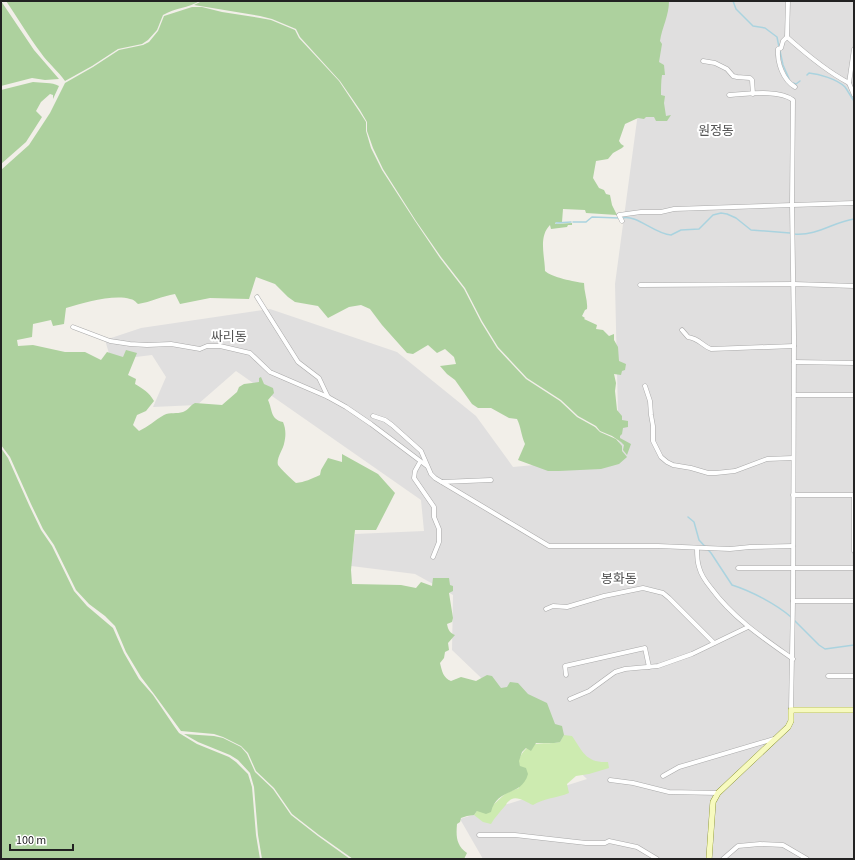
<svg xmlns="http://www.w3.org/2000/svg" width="855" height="860" font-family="'Source Sans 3','Noto Sans KR',sans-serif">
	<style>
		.residential { fill: #e0dfdf }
		.grass { fill: #cdebb0 }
		.forest { fill: #add19e }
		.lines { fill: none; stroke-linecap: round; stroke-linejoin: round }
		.stream { stroke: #aad3df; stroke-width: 1.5 }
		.street-casing { stroke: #a9a9a9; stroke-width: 5 }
		.secondary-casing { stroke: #707d05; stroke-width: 6 }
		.street { stroke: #fff; stroke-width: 4 }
		.secondary { stroke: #f7fabf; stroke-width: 5.5 }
		.labels { text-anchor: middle; stroke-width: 4; stroke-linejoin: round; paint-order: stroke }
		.quarter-label { font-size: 13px; fill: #555; stroke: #fff }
	</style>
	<rect width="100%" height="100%" fill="#f2efe9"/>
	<!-- residential -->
	<polygon class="residential" points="653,1 854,1 854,859 483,859 460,819 587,779 452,650 453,595 415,574 351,566 355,534 424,531 421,500 236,371 197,405 153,407 166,377 152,355 111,360 105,340 141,328 270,309 397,352 476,416 513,467 619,457 615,284"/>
	<!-- grass -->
	<path class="grass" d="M 564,735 L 572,736 C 583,752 586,763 608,762 L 609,768 L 589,774 L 576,776 L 567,784 L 569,793 C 557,798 544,798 533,805 C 526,802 515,794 509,801 C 505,804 508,803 505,806 C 500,812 495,817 491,824 L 483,822 L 474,815 L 477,811 L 492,806 L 506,793 L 519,788 L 520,766 L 518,761 C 529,737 540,746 560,742 Z"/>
	<!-- forest -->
	<g class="forest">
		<polygon points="1,1 34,50 59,79 45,80 32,78 1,86"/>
		<path d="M 6,1 L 200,1 C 188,8 175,8 163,15 L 157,30 L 148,40 L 142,44 L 118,49 L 92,66 L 65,81 C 58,71 48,63 41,53 C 28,36 18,18 6,1 Z"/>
		<path d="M 202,1 L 669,1 C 669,16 662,27 660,41 L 662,44 L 659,62 L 664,65 L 665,75 L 662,75 C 661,81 661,89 661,95 L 665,96 L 664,103 L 666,116 L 671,115 L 667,121 L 656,121 L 654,117 L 646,117 L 644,119 L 638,118 L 625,124 L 619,141 L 621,144 L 624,146 L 622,148 L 613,153 L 608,159 L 596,161 L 593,178 L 599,188 L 604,190 L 606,194 L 610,195 L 612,205 L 617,215 L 586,213 L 585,210 L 563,209 L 562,222 L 556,222 L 555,224 L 572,223 L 572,225 L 568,225 L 567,227 L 551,229 L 550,225 C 538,237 545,257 545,271 C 551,277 575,282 584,283 C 584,292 588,301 587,309 L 585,310 L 582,316 L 585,318 L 584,319 L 597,325 L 596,329 L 603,330 L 609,336 L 614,334 L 614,340 L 618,347 L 619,361 L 626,364 L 625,370 L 622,371 L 621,375 L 614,374 L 616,383 L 615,391 L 617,410 L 622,416 L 622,420 L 628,421 L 628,427 L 623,428 L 622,434 L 620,436 L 620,438 L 631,444 L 627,455 L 623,450 L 624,445 L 621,442 L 612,436 L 600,431 L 596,426 L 578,416 L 561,400 L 527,378 L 498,347 L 482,321 L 465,288 L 441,257 L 416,221 L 383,169 L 373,148 L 367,131 L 367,122 L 360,110 L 340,81 L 300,37 L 296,29 L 272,19 L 260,16 L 194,5 Z"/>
		<path d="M 192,7 L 202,7 L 222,12 L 260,18 L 271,20 L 295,30 L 299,38 L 339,81 L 359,111 L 366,122 L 366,131 L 371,148 L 382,170 L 415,221 L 440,258 L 464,289 L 481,322 L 497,348 L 526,379 L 560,401 L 577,417 L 595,427 L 600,432 L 616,439 L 622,446 L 622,451 L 627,457 L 619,464 L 601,469 L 559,471 L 548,471 L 518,460 L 525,444 C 521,435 521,427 517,419 L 509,418 L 491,408 L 478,408 L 472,404 L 455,380 L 447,374 L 440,366 L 456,364 L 454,357 L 445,349 L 437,353 L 428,345 L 413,354 L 407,353 L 382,325 L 370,309 L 361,305 L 349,307 L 328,318 L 318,306 L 295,302 L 288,297 L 275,284 L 256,277 L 249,299 L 210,298 L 180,304 L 175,294 C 162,296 151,302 138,304 C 136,302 133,299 130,299 C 114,294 82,303 66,308 L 64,324 L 53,326 L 51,320 L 33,324 L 32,337 L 17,340 L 18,346 L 33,345 L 65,352 L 85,352 L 101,360 L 107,352 L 123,357 L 126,350 L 137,353 L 128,375 L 136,379 L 135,384 C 143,389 149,392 154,401 L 146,411 L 137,415 L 133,425 L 139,431 C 148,427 155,420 164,415 C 170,412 177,414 183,412 C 189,410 190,405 195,403 L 222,405 L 237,392 L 239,387 L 244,384 L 259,382 L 259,378 L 261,377 L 264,384 L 273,388 L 274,393 L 268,400 C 273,411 270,419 283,422 C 286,429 286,436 284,444 C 283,449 276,459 278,465 C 280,468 292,480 296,483 C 305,482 311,479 320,475 L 321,470 L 328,458 L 342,462 L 342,454 L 378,474 L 395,493 L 376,530 L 355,530 L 351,570 L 352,584 L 401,585 L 416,588 L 421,582 L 432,586 L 433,578 L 449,578 L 450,585 L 453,586 L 453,591 L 449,593 L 453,618 L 452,622 L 447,624 C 448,630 450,633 455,635 L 448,643 L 449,650 L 445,652 L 444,658 L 440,663 C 442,671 443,678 451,681 L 461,677 L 476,681 L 487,675 L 492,676 L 501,688 L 507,687 L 510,682 L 518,683 L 528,694 L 547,703 L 555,724 L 562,726 L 564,735 L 560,742 L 554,743 L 536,743 L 531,751 L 526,748 L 522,752 L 519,761 L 520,766 L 526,768 L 528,774 C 522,797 497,787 491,812 L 486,814 L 477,811 L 474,815 L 467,816 L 461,818 L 460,822 L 457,824 C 456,836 456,845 467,853 L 464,859 L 353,859 L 319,835 L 292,814 L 274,788 L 256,771 L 248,753 L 241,746 L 223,737 L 214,734 L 181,731 L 154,694 L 141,677 L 126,652 L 115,626 L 105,616 L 89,604 L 76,590 L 54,545 L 43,529 L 31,504 L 10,457 L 1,445 L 1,170 L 29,145 L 50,113 L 65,83 L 93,67 L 119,50 L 143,45 L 149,42 L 158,31 L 164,16 Z"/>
		<path d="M 33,82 C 41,83 52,82 59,86 L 53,99 L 53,95 L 50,94 L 41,102 L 36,111 L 42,117 L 26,142 L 1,164 L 1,90 Z"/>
		<polygon points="1,448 8,458 29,505 41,530 52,546 74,591 87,606 113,628 124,653 139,679 153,695 174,726 179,733 197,744 229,757 236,762 248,774 252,787 256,835 260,859 1,859"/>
		<polygon points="184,734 214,736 223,738 241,747 247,754 255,772 273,789 291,815 318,836 350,859 262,859 258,835 254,787 250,773 238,760 230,755 198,742"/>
	</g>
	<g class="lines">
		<!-- stream -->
		<g class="stream">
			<polyline points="733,1 736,9 753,26 765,28 777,37 779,47"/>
			<polyline points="780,51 783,65 790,81"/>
			<path d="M 807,75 L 809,73 C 819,74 837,79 845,87 C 848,91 851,97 854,101"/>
			<polyline points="793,83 796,84 800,81"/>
			<path d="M 622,218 C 637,214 654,234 671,235 L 681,230 L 699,229 L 713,215 L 721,213 L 727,214 L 736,218 L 751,230 L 790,233"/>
			<polyline points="573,222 586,222 592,217 619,218"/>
			<polyline points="556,223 571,222"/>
			<path d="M 794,234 C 818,236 833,222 854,219"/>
			<path d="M 688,517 L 694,522 L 699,540 L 711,553 L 732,585 C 751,591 776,604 791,617"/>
			<polyline points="794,620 819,645 825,649 854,645"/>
		</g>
		<!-- street casing -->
		<g class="street-casing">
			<g id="street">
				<path d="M 788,1 L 787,37 C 806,54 826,71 849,83"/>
				<path d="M 787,37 L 783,41 L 781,48 L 778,49 C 777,63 783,80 795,87"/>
				<polyline points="854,49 849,83 854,95"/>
				<polyline points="703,61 715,63 727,69 733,76 737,77 750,78 752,80 753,94"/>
				<path d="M 729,95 C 747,94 779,89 793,100 L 792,204 L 794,336 L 793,601 L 791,710"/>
				<polyline points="622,221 619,215 641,212 661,212 674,209 854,203"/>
				<polyline points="640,285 794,284 854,286"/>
				<polyline points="257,297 298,362 319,378 328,397"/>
				<polyline points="73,327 110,341 130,344 147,345 171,344 200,349 207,346 220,346 250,353 270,372 328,397 346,407 371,424 427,466"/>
				<path d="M 682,330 L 688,337 C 700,339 701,345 711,349 L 794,346"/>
				<polyline points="794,362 854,363"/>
				<polyline points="645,386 650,401 651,415 653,426 653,441 661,457 667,462 673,465 691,468 708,473 716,473 735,471 767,459 793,458"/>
				<polyline points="794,395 854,395"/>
				<polyline points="373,416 385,420 392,425 421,451 431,474 435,478 549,546 658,546 730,549 750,547 793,546"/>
				<polyline points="420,462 415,471 414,478 434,507 434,517 439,529 439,542 433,557"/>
				<polyline points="442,482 491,480"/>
				<polyline points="793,495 854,495"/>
				<polyline points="854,495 854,551"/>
				<path d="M 697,548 C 697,554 697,561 699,567 C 701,575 706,582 711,588 C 733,618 763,638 793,659"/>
				<polyline points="738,568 854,568"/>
				<polyline points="793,601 854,601"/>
				<polyline points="546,609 553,606 567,607 604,596 643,588 663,593 669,598 714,643"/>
				<polyline points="566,675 565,666 645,648 649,667"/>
				<polyline points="828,676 854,676"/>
				<polyline points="570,699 589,691 615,672 625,669 658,666 692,654 748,627"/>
				<polyline points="663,776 679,767 774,739"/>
				<polyline points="610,780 633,783 669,792 718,793"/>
				<polyline points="479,835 515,835 586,843 605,843 609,841 637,847 657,859"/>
				<polyline points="723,859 738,846 760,844 783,845 807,859"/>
			</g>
		</g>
		<!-- secondary casing -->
		<g class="secondary-casing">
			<polyline id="secondary" points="709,859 713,802 718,793 788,727 791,721 791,710 854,710"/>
		</g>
		<!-- street -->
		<use href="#street" class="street"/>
		<!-- secondary -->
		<use href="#secondary" class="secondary"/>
	</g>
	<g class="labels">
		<!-- quarter labels -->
		<g class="quarter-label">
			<text x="716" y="135">원정동</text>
			<text x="229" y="341">싸리동</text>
			<text x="619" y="583">봉화동</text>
		</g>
	</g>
	<!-- border -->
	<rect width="855" height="860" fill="none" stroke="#222222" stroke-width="4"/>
	<!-- scale -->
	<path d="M10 844v6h63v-6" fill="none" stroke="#222222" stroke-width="2"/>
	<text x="16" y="844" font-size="12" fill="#222222" stroke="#ffffff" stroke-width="3" paint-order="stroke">100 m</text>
</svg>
